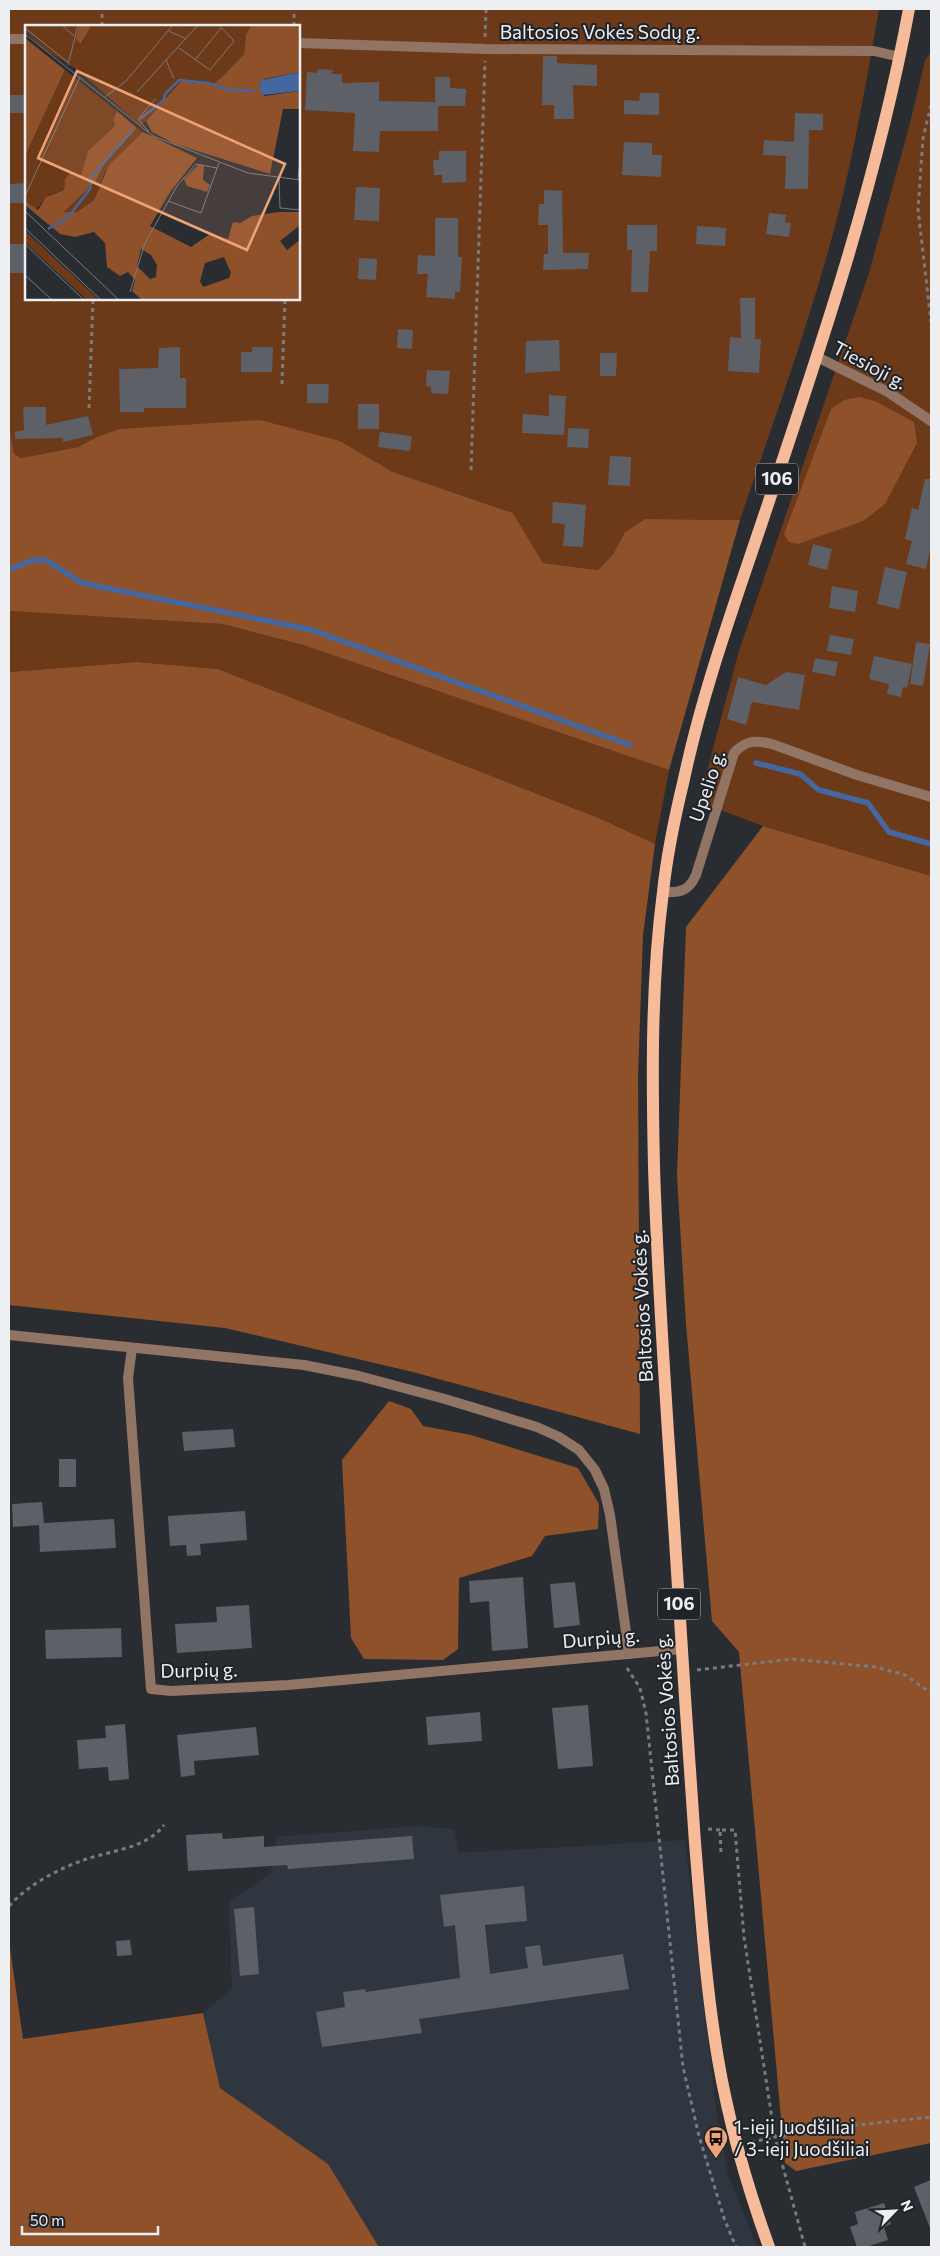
<svg xmlns="http://www.w3.org/2000/svg" width="940" height="2256" font-family="Commissioner,sans-serif">
	<style>
		.built { fill: #303640 }
		.green { fill: #6c3919; fill-rule: evenodd }
		.forest { fill: #8e512a }
		.lines { fill: none; stroke-linecap: round; stroke-linejoin: round }
		.stream { stroke: #44679f; stroke-width: 5.5 }
		.building { fill: #5d6066 }
		.path { stroke: #787c80; stroke-width: 3; stroke-dasharray: 4 4; stroke-linecap: butt }
		.street { stroke: #917464; stroke-width: 10 }
		.primary { stroke: #f7bb99; stroke-width: 12 }
		.labels { text-anchor: middle; stroke-width: 4; stroke-linejoin: round; paint-order: stroke }
		.shield { fill: #202328; stroke: #b0b2b6; stroke-width: 1 }
		.shield-label { font-size: 18px; font-weight: bold; fill: #edeff3 }
		.street-label { font-size: 19px; fill: #edeff3; stroke: #202328 }
		.poi-label { font-size: 19px; fill: #edeff3; stroke: #202328; text-anchor: start }
		.inset-river { fill: none; stroke: #44679f; stroke-width: 2.5 }
		.inset-road { fill: none; stroke: #777b7f; stroke-width: 1 }
		.view { fill: #efa377; fill-opacity: 0.15; stroke: #efa377; stroke-width: 2.5 }
		.inset-edge { fill: none; stroke: #edeff3; stroke-width: 2.5 }
	</style>
	<rect width="100%" height="100%" fill="#292d32"/>
	<!-- built -->
	<polygon class="built" points="419,1826 454,1829 459,1853 685,1840 716,2109 728,2175 757,2246 379,2247 328,2164 220,2088 203,2013 232,1988 229,1902 271,1873 277,1837"/>
	<!-- green -->
	<g class="green">
		<path d="M 9,9 L 879,9 C 868,72 857,136 842,199 C 815,308 776,414 740,520 L 645,519 L 625,532 L 613,554 L 598,570 L 543,563 L 513,513 L 393,472 L 340,441 L 97,437 L 78,447 L 21,458 L 14,454 L 9,425 ZM 26,26 L 299,26 L 299,299 L 26,299 Z"/>
		<polygon points="931,52 931,876 763,826 699,802 738,654 869,273 910,123 925,61"/>
		<polygon points="9,611 222,624 303,645 669,770 655,844 601,819 218,669 137,662 9,672"/>
	</g>
	<!-- forest -->
	<g class="forest">
		<polygon points="859,397 875,401 914,422 917,443 885,504 863,521 798,544 789,542 784,534 831,409 844,400"/>
		<polygon points="260,420 340,441 393,472 513,513 543,563 598,570 613,554 625,532 645,519 740,520 669,770 303,645 222,624 9,611 9,425 14,454 21,458 78,447 97,437 120,429"/>
		<polygon points="137,662 218,669 601,819 655,844 643,935 638,1076 640,1434 413,1372 225,1328 9,1305 9,672"/>
		<polygon points="763,826 931,876 931,2143 796,2171 785,2163 739,1652 712,1621 686,1324 677,1176 686,927"/>
		<polygon points="389,1401 411,1409 423,1426 471,1435 578,1468 599,1504 598,1529 545,1536 532,1556 459,1578 458,1649 443,1660 364,1659 351,1638 342,1460"/>
		<polygon points="9,1941 23,2039 203,2013 220,2088 328,2164 379,2247 9,2247"/>
	</g>
	<g class="lines">
		<!-- stream -->
		<g class="stream">
			<polyline points="9,570 33,560 46,560 82,583 312,630 630,745"/>
			<polyline points="756,763 800,774 819,790 868,803 889,832 931,844"/>
		</g>
	</g>
	<!-- building -->
	<g class="building">
		<polygon points="543,56 557,56 557,63 597,65 597,86 573,85 574,119 554,119 554,105 542,105"/>
		<polygon points="318,69 333,70 332,74 342,74 342,83 379,82 379,101 435,102 435,77 450,77 450,88 466,89 465,106 438,106 438,131 380,131 379,152 353,151 355,113 305,110 307,72 317,73"/>
		<polygon points="640,93 659,93 659,115 624,114 624,100 639,101"/>
		<rect x="9" y="95" width="17" height="18"/>
		<polygon points="795,113 823,114 823,130 809,130 808,189 785,189 786,156 763,155 764,140 794,142"/>
		<polygon points="624,142 652,143 652,155 662,155 661,177 622,175"/>
		<polygon points="439,151 466,151 466,182 442,183 442,175 434,175 433,160 439,160"/>
		<polygon points="26,183 26,203 9,203 9,184"/>
		<polygon points="356,187 380,188 379,221 354,220"/>
		<polygon points="544,190 562,191 563,253 589,253 588,269 543,270 544,254 548,254 548,225 538,225 539,204 544,204"/>
		<polygon points="769,213 786,215 785,222 791,223 789,237 766,234"/>
		<polygon points="435,218 458,218 458,257 462,257 460,292 455,292 455,299 426,297 428,274 417,274 418,255 435,256"/>
		<polygon points="627,225 657,225 657,251 650,251 648,292 631,292 632,250 627,250"/>
		<polygon points="697,226 726,228 725,246 696,244"/>
		<rect x="9" y="244" width="17" height="29"/>
		<polygon points="359,258 377,259 376,280 358,279"/>
		<polygon points="740,298 755,298 755,339 761,339 759,373 728,371 730,337 741,338"/>
		<polygon points="398,329 413,330 412,349 397,348"/>
		<polygon points="559,340 560,371 525,373 526,341"/>
		<polygon points="180,347 180,378 186,378 186,408 144,408 144,412 120,412 119,369 158,368 159,348"/>
		<polygon points="252,347 273,347 272,372 241,372 241,352 252,352"/>
		<polygon points="600,353 617,353 616,376 600,376"/>
		<polygon points="427,370 450,371 448,394 431,393 431,387 426,386"/>
		<polygon points="307,384 329,384 328,403 307,403"/>
		<polygon points="549,395 566,396 564,435 522,433 523,414 549,416"/>
		<rect x="358" y="404" width="21" height="25"/>
		<polygon points="23,407 46,407 46,425 88,416 93,435 63,442 63,438 15,439 15,432 24,430"/>
		<polygon points="568,428 589,429 588,448 567,447"/>
		<polygon points="380,432 412,436 410,451 378,447"/>
		<polygon points="610,456 631,457 630,486 608,485"/>
		<polygon points="925,479 931,479 931,545 926,569 906,564 912,541 905,539 912,508 918,510"/>
		<polygon points="553,502 586,505 583,547 563,546 565,524 552,523"/>
		<polygon points="813,544 832,549 827,570 808,565"/>
		<polygon points="885,567 907,572 899,609 877,604"/>
		<polygon points="832,586 858,591 855,612 829,608"/>
		<polygon points="830,635 854,639 851,655 827,651"/>
		<polygon points="916,642 930,644 923,686 910,684"/>
		<polygon points="874,656 912,664 907,688 903,687 901,697 887,694 889,684 869,679"/>
		<polygon points="815,658 838,662 835,676 812,672"/>
		<polygon points="786,672 805,675 799,710 752,702 746,725 727,719 738,677 766,685"/>
		<polygon points="233,1429 235,1447 184,1451 182,1432"/>
		<rect x="59" y="1459" width="17" height="28"/>
		<polygon points="42,1502 44,1523 114,1519 116,1548 40,1552 39,1525 13,1527 12,1504"/>
		<polygon points="245,1511 247,1540 200,1544 201,1555 187,1556 186,1545 170,1546 168,1516"/>
		<polygon points="523,1577 528,1648 492,1651 489,1601 470,1603 469,1581"/>
		<polygon points="575,1582 580,1625 554,1628 550,1584"/>
		<polygon points="249,1605 252,1648 177,1653 175,1624 217,1622 216,1607"/>
		<polygon points="121,1628 122,1657 46,1659 45,1630"/>
		<polygon points="588,1705 593,1766 558,1769 552,1708"/>
		<polygon points="480,1712 482,1741 428,1745 426,1717"/>
		<polygon points="125,1724 129,1779 109,1781 108,1767 79,1769 77,1740 106,1738 105,1726"/>
		<polygon points="256,1727 259,1755 194,1761 195,1775 181,1777 177,1735"/>
		<polygon points="222,1833 223,1839 264,1836 264,1847 412,1836 414,1859 288,1869 287,1865 188,1871 186,1835"/>
		<polygon points="524,1886 527,1921 485,1925 490,1974 528,1968 525,1947 540,1945 543,1966 623,1954 629,1989 419,2019 422,2033 322,2047 316,2012 345,2007 343,1992 365,1989 366,1992 460,1978 455,1925 444,1927 440,1895"/>
		<polygon points="254,1907 259,1974 240,1976 234,1909"/>
		<polygon points="130,1940 132,1955 117,1956 116,1941"/>
		<polygon points="931,2180 931,2228 930,2228 914,2187"/>
		<polygon points="884,2203 891,2224 884,2227 888,2240 866,2247 857,2247 850,2227 858,2224 855,2212"/>
	</g>
	<g class="lines">
		<!-- path -->
		<g class="path">
			<polyline points="102,26 102,9"/>
			<polyline points="294,26 294,9"/>
			<polyline points="485,37 486,9"/>
			<polyline points="931,105 923,138 918,209 931,322"/>
			<polyline points="282,384 285,299"/>
			<polyline points="89,408 93,299"/>
			<polyline points="471,470 485,61"/>
			<polyline points="627,1668 640,1688 646,1713 683,2067 699,2136 724,2218 736,2247"/>
			<polyline points="697,1670 792,1659 876,1667 905,1675 931,1693"/>
			<polyline points="708,1829 720,1830"/>
			<polyline points="721,1852 720,1830 735,1830 744,1937 775,2138 805,2247"/>
			<path d="M 9,1906 C 28,1885 58,1869 84,1860 C 111,1850 146,1849 164,1825"/>
			<polyline points="751,2142 812,2130 931,2117"/>
		</g>
		<!-- street -->
		<g class="street">
			<polyline points="9,39 26,39"/>
			<polyline points="299,43 485,49 874,51 900,57"/>
			<polyline points="817,357 888,392 931,421"/>
			<path d="M 663,892 C 680,893 689,891 696,875 L 734,753 C 746,740 755,740 772,744 L 857,775 L 931,797"/>
			<polyline points="9,1335 304,1365 359,1376 445,1399 537,1427 559,1437 579,1450 595,1470 604,1489 610,1515 629,1654"/>
			<polyline points="132,1348 128,1378 151,1689 171,1691 288,1685 682,1649"/>
		</g>
		<!-- primary -->
		<path class="primary" d="M 769,2247 C 747,2186 729,2124 718,2059 C 706,1988 701,1915 695,1843 C 688,1747 682,1652 676,1556 C 668,1427 658,1297 654,1167 C 652,1076 651,983 663,892 C 667,854 675,816 684,779 C 703,689 735,603 764,516 C 820,349 877,182 909,9"/>
	</g>
	<!-- icons -->
	<defs>
		<g id="bus-pin" transform="scale(1.25)"><path d="M0 17L-7.5 6A9.5 9.5 0 1 1 7.5 6Z" fill="#efa377" stroke="#202328"/><path d="M-5-6H5V4H4V6H2V4H-2V6H-4V4H-5ZM-3.5-4V0h7V-4ZM-3.5 1.2v1.5H-2V1.2ZM2 1.2v1.5H3.5V1.2Z" fill="#111"/></g>
	</defs>
	<g fill-rule="evenodd">
		<use href="#bus-pin" x="716" y="2138"/>
	</g>
	<g class="labels">
		<!-- shield labels -->
		<g class="shield">
			<rect x="756" y="463.5" width="42" height="31" rx="4"/>
			<rect x="658" y="1588.5" width="42" height="31" rx="4"/>
		</g>
		<g class="shield-label">
			<text x="777" y="485">106</text>
			<text x="679" y="1610">106</text>
		</g>
		<!-- street labels -->
		<g class="street-label">
			<text x="600" y="39">Baltosios Vokės Sodų g.</text>
			<text transform="translate(870 365) rotate(28)" y="7">Tiesioji g.</text>
			<text transform="translate(707 786) rotate(-71)" y="7">Upelio g.</text>
			<text transform="translate(642 1306) rotate(-93)" y="7">Baltosios Vokės g.</text>
			<text transform="translate(601 1638) rotate(-5)" y="7">Durpių g.</text>
			<text transform="translate(199 1670) rotate(-1)" y="7">Durpių g.</text>
			<text transform="translate(667 1710) rotate(-94)" y="7">Baltosios Vokės g.</text>
		</g>
		<!-- poi labels -->
		<g class="poi-label">
			<text x="734" y="2134">1-ieji Juodšiliai<tspan x="734" dy="22">/ 3-ieji Juodšiliai</tspan></text>
		</g>
	</g>
	<!-- overview -->
	<g transform="translate(25 25)">
		<rect width="275" height="275" fill="#292d32"/>
		<path d="M 0,0 L 54,0 L 57,19 L 67,0 L 226,0 L 221,10 L 219,29 L 197,52 L 188,59 L 156,56 L 116,101 L 54,46 L 19,24 L 0,6 ZM 40,45 L 92,86 L 88,95 L 91,101 L 63,126 L 57,150 L 48,148 L 40,157 L 39,165 L 24,170 L 10,185 L 0,176 L 0,131 ZM 112,103 L 118,107 L 80,147 L 69,175 L 52,187 L 39,187 L 70,157 L 80,138 ZM 0,206 L 14,219 L 74,275 L 62,275 L 49,263 L 0,217 Z" fill="#6c3919"/>
		<path d="M 54,0 L 67,0 L 56,19 L 51,14 ZM 226,0 L 275,0 L 275,47 L 239,54 L 234,60 L 239,71 L 275,66 L 275,84 L 258,84 L 245,149 L 150,119 L 127,107 L 121,96 L 156,56 L 188,59 L 197,52 L 219,29 L 221,10 ZM 0,13 L 40,45 L 0,131 ZM 92,86 L 112,103 L 80,138 L 70,157 L 39,187 L 52,187 L 69,175 L 84,140 L 118,107 L 172,133 L 145,167 L 125,201 L 166,222 L 185,209 L 203,214 L 208,197 L 215,198 L 227,191 L 253,187 L 274,187 L 275,200 L 255,216 L 262,225 L 275,215 L 275,275 L 117,275 L 107,266 L 110,255 L 103,247 L 95,251 L 82,242 L 80,218 L 69,207 L 50,212 L 35,209 L 0,180 L 0,176 L 13,185 L 21,172 L 39,165 L 40,154 L 45,148 L 56,150 L 63,126 L 90,101 L 88,95 ZM 116,224 L 126,230 L 132,240 L 131,252 L 125,254 L 112,241 ZM 199,232 L 206,248 L 204,253 L 178,262 L 175,256 L 180,238 ZM 173,140 L 179,140 L 178,155 L 185,160 L 182,167 L 162,161 L 159,154 Z" fill="#8e512a" fill-rule="evenodd"/>
		<path d="M 275,47 L 275,66 L 237,70 L 234,60 L 237,55 Z" fill="#44679f"/>
		<path class="inset-river" d="M 115,94 L 139,75 L 140,69 L 154,55 L 183,58 L 205,65 L 229,66M 23,204 L 43,192 L 65,164 L 67,151 L 108,105"/>
		<path class="inset-road" d="M 37,0 L 50,12M 0,3 L 44,38M 144,6 L 161,14M 0,9 L 128,111 L 223,148 L 275,155M 154,23 L 185,45 L 209,16 L 194,0M 141,35 L 149,54M 170,35 L 196,3M 43,40 L 53,0M 112,67 L 173,0M 80,72 L 101,56 L 148,0M 124,107 L 113,94 L 131,73M 254,154 L 255,183 L 275,185M 273,155 L 275,135M 0,171 L 55,52M 143,176 L 176,188 L 194,138M 0,186 L 94,275M 0,203 L 76,275M 0,219 L 59,275M 0,250 L 27,275M 105,267 L 120,218 L 152,161 L 171,139 L 192,143"/>
		<path class="view" d="M 52,46 L 260,139 L 222,225 L 13,133 Z"/>
		<rect width="275" height="275" class="inset-edge"/>
	</g>
	<!-- border -->
	<rect width="940" height="2256" fill="none" stroke="#edeff3" stroke-width="20"/>
	<!-- north arrow -->
	<g transform="translate(895 2211) rotate(66)" stroke="#202328" stroke-width="4" paint-order="stroke">
	<path d="M0-4L9 19L0 12L-9 19Z" fill="#edeff3"/>
	<text y="-8" font-size="14" font-weight="bold" text-anchor="middle" fill="#edeff3">N</text>
	</g>
	<!-- scale -->
	<path d="M22 2226v8h136v-8" fill="none" stroke="#edeff3" stroke-width="2.5"/>
	<text x="30" y="2226" font-size="15" fill="#edeff3" stroke="#202328" stroke-width="4" paint-order="stroke">50 m</text>
</svg>
